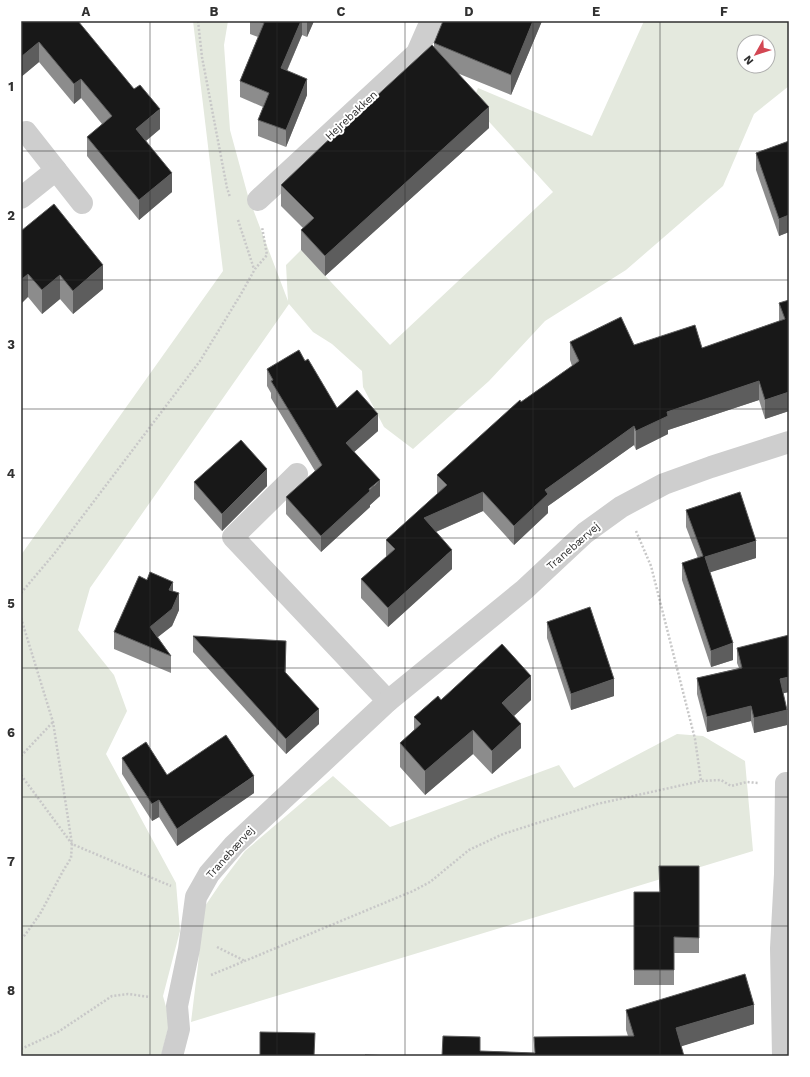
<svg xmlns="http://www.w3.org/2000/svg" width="810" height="1077" font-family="'Work Sans',sans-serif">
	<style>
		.green { fill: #e4e9de; fill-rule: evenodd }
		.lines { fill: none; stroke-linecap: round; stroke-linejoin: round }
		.path { stroke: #c8c8c8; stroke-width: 2.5; stroke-dasharray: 2 2; stroke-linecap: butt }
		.minor { stroke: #cecece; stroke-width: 22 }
		.wall { fill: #8c8c8c }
		.shaded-wall { fill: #5d5d5d }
		.building { fill: #181818; stroke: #5d5d5d }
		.grid { fill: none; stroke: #313131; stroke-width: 1; stroke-opacity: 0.55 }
		.labels { text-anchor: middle; stroke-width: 4; stroke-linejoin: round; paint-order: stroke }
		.street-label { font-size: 11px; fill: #313131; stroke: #fff }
		.neatline { fill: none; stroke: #313131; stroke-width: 1.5 }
		.grid-label { font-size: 13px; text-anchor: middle; font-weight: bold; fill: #313131 }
	</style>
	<rect width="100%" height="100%" fill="#fff"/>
	<!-- green -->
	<g class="green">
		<path d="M 193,21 L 228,21 L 224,45 L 230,130 L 248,196 L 288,301 L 286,265 L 301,250 L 390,345 L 553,192 L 472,103 L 478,88 L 592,136 L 644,21 L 789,21 L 789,86 L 754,114 L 723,186 L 626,270 L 545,321 L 489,381 L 413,449 L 384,427 L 363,387 L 362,371 L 332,344 L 313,332 L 289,304 L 90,588 L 78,630 L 114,675 L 127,711 L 106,754 L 176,883 L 180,931 L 163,996 L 170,1021 L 161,1056 L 21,1056 L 21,555 L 223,271 ZM 744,42 L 768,42 L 768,66 L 744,66 Z"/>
		<polygon points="677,734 703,736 745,761 753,851 191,1022 198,965 203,909 220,884 245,851 333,776 390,827 559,765 574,788"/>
	</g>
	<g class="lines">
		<!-- path -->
		<g class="path">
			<polyline points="198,21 202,57 227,188 230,197"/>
			<polyline points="238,220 254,269"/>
			<polyline points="636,531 651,566 695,739 701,781"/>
			<polyline points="21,593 54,554 200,361 241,294 255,269 267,255 262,227"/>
			<polyline points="21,618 53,722 72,844 71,858 63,871 40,914 25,935 21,938"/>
			<polyline points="21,756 53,722"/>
			<polyline points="21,775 72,844 171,886"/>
			<polyline points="217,947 245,961"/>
			<polyline points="211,975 413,891 430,882 469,850 503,834 597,804 701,781 721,780 731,786 747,782 759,783"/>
			<polyline points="21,1049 58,1032 112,996 128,994 150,997"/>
		</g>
		<!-- minor -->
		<g class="minor">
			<polyline points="26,132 82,203"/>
			<polyline points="21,198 56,170"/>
			<polyline points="258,200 417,53 431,21"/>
			<polyline points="297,474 233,537 388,701"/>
			<polyline points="172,1056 179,1029 177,1006 189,949 196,897 209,874 234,845 388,701 524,590 585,533 621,507 664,484 711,467 789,442"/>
			<polyline points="783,1056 781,948 785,874 786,783 789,783"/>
		</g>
	</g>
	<!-- wall -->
	<g class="wall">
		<polygon points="21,21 160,129 146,141 172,192 139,220 87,156 87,137 102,124 81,98 74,104 39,62 21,77"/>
		<polygon points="250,21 314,21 307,37 302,35 287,71 307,95 286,147 258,136 258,120 263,107 240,97 240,81 258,37 250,34"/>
		<polygon points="542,21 511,95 457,73 489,128 325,276 301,250 301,230 303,228 281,206 281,185 434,47 434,43"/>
		<polygon points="789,141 789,232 779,236 756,170 756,153"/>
		<polygon points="21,231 103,289 73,314 60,299 42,314 28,297"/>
		<polygon points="789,300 789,411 765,419 759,400 668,430 668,434 636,450 634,445 548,506 548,513 514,545 483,511 436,532 452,569 388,627 361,598 361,579 386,557 386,540 437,494 437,475 521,402 572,366 570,360 570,342 634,345 702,348 779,321 779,303"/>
		<polygon points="305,361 337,408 378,431 354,452 380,496 370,505 370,507 321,552 286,514 286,497 315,471 271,398 271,393 267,386 267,369"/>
		<polygon points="194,482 267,486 222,531 194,499"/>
		<polygon points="686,510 756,558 710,572 733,660 711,667 682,580 682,563 698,558 686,527"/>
		<polygon points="173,591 179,610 172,626 158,637 171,656 171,673 114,649 114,632"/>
		<polygon points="547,622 614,696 571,710 547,638"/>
		<polygon points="193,636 286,656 285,672 319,724 286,754 193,652"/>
		<polygon points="737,648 789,692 783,693 787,725 754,733 751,721 707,732 697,694 697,678 739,668 737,663"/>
		<polygon points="441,700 531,700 514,716 521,748 492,774 473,754 425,795 400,767 400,743 414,730 414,717"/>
		<polygon points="122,758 167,775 254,793 177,846 159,817 152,821 122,774"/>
		<polygon points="699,866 699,953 674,953 674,985 634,985 634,892 660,892"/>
		<polygon points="626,1010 754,1024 681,1046 684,1056 442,1056 480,1051 534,1053 628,1036 626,1030"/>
	</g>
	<!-- shaded-wall -->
	<g class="shaded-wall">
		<polygon points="301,21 302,21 302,35 281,84 281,68"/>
		<polygon points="307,21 314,21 307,37"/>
		<polygon points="533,21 542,21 511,95 511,75"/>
		<polygon points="39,42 39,62 21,77 21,57"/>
		<polygon points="81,79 81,98 74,104 74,84"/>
		<polygon points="307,79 307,95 286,147 286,130"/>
		<polygon points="489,107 489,128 325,276 325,256"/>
		<polygon points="160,109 160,129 136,149 136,129"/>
		<polygon points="172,173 172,192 139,220 139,200"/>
		<polygon points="789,215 789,232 779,236 779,219"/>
		<polygon points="103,265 103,289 73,314 73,291"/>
		<polygon points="28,274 28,297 21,304 21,280"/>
		<polygon points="60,275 60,299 42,314 42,290"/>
		<polygon points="759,381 759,400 668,430 668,434 636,450 636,431 667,412"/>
		<polygon points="789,392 789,411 765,419 765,400"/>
		<polygon points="378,414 378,431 346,459 346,443"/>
		<polygon points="634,426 634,445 548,506 548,513 514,545 514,526 545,490"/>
		<polygon points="267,469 267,486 222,531 222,514"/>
		<polygon points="380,480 380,496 370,505 370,507 321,552 321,536"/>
		<polygon points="483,492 483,511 424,537 424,518"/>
		<polygon points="756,541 756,558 705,574 705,557"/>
		<polygon points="452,550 452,569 388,627 388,608"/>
		<polygon points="173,582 173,598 169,590"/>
		<polygon points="179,593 179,610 172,626 150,643 150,627"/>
		<polygon points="286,641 286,656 285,687 285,672"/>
		<polygon points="733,643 733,660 711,667 711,651"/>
		<polygon points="531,676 531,700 502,727 502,703"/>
		<polygon points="789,677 789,692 780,694 780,679"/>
		<polygon points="614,679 614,696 571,710 571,694"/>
		<polygon points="751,706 751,721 707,732 707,717"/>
		<polygon points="319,709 319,724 286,754 286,739"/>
		<polygon points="787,710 787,725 754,733 754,718"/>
		<polygon points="521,724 521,748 492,774 492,751"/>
		<polygon points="473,730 473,754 425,795 425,771"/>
		<polygon points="254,776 254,793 177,846 177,829"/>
		<polygon points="159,800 159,817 152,821 152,804"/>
		<polygon points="754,1005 754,1024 676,1048 676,1028"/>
	</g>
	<!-- building -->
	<g class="building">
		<polygon points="21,21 78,21 134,89 140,85 160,109 136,129 172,173 139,200 87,137 112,116 81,79 74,84 39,42 21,57"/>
		<polygon points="258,21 301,21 281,68 307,79 286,130 258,120 269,93 240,81 264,23"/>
		<polygon points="443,21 533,21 511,75 434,43"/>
		<polygon points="432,45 489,107 325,256 301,230 314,218 281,185 323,145"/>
		<polygon points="789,141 789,215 779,219 756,153"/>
		<polygon points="54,204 103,265 73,291 60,275 42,290 28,274 21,280 21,231"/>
		<polygon points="789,300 789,392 765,400 759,381 667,412 668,416 636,431 634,426 545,490 548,494 514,526 483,492 424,518 452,550 388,608 361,579 395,549 386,540 447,485 437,475 520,400 521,402 579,361 570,342 621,317 634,345 695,325 702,348 785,319 779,303"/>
		<polygon points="299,350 305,361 308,359 337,408 357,390 378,414 346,443 380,480 369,489 370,491 321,536 286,497 322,465 271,381 273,380 267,369"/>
		<polygon points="241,440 267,469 222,514 194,482"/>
		<polygon points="740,492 756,541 705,557 733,643 711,651 682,563 703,556 686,510"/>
		<polygon points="150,572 173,582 169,590 179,593 172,609 150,627 171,656 114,632 139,576 147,580"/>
		<polygon points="590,607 614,679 571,694 547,622"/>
		<polygon points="789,635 789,677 780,679 787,710 754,718 751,706 707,717 697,678 742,668 737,648"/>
		<polygon points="193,636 286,641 285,672 319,709 286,739"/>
		<polygon points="502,644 531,676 502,703 521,724 492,751 473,730 425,771 400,743 421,724 414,717 438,696 441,700"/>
		<polygon points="226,735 254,776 177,829 159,800 152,804 122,758 146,742 167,775"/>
		<polygon points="659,866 699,866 699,938 674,937 674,970 634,970 634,892 660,892"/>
		<polygon points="745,974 754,1005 676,1028 684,1056 442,1056 443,1036 480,1037 480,1051 535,1053 534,1037 634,1036 626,1010"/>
		<polygon points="260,1032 315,1033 314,1056 260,1056"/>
		<polygon points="365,1055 395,1056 365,1056"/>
	</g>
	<!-- grid -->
	<path class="grid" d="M 150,21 L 150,1056M 277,21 L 277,1056M 405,21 L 405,1056M 533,21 L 533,1056M 660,21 L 660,1056M 21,151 L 789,151M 21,280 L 789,280M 21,409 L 789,409M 21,538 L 789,538M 21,668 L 789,668M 21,797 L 789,797M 21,926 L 789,926"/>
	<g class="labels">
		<!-- street labels -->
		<g class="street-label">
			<text transform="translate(351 115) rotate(-43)" y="4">Hejrebakken</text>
			<text transform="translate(573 546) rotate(-41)" y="4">Tranebærvej</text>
			<text transform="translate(230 852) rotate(-48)" y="4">Tranebærvej</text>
		</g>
	</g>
	<!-- border -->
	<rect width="810" height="1077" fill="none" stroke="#ffffff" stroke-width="44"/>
	<!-- north arrow -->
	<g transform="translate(756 54) rotate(231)"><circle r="19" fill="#ffffff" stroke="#adadad"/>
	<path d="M0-3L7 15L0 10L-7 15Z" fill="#d34753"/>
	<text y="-6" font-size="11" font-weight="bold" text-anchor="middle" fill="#313131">N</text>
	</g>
	<rect x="22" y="22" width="766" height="1033" class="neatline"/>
	<g class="grid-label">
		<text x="86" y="16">A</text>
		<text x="214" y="16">B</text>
		<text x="341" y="16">C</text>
		<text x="469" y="16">D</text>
		<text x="596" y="16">E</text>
		<text x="724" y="16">F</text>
		<text x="11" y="91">1</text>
		<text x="11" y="220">2</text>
		<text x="11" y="349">3</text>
		<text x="11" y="478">4</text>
		<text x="11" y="608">5</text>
		<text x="11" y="737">6</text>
		<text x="11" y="866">7</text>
		<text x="11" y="995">8</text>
	</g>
</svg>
